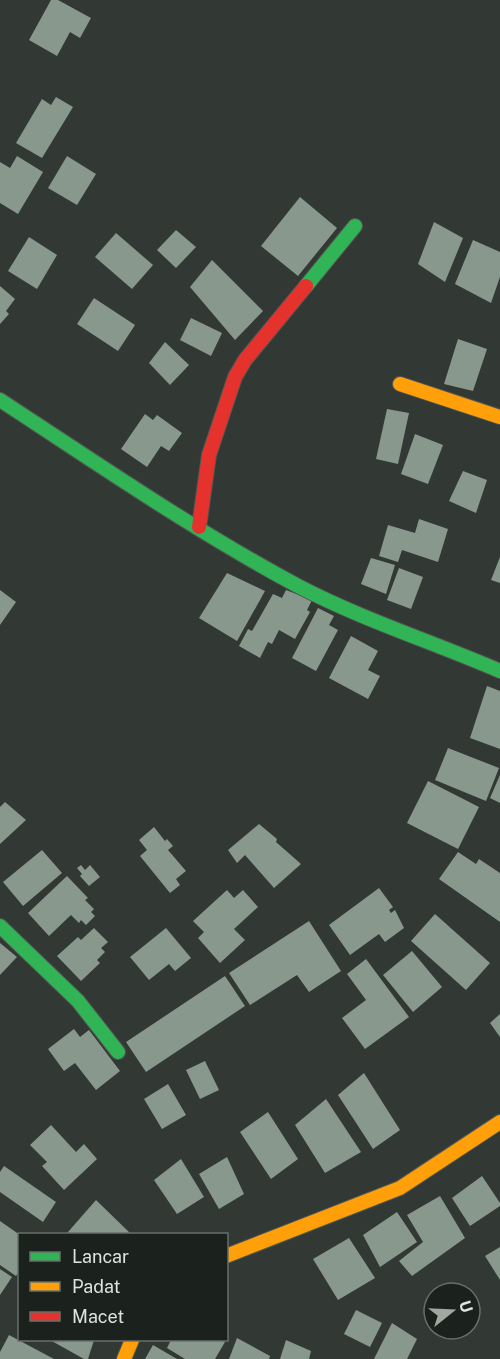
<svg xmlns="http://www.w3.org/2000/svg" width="500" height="1359" font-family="'Public Sans',sans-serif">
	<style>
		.building { fill: #89988d }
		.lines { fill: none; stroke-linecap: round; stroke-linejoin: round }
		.fast-casing { stroke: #515752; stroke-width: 16 }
		.slow-casing { stroke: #515752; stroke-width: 16 }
		.jam-casing { stroke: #515752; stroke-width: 16 }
		.fast { stroke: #30b455; stroke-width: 14 }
		.slow { stroke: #ff9f0a; stroke-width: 14 }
		.jam { stroke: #e5322d; stroke-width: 14 }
	</style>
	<rect width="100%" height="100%" fill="#323833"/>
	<!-- building -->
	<g class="building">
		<polygon points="51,0 58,0 91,18 80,38 70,32 57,56 29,40"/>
		<polygon points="56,97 73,107 42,158 16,143 42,99 51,105"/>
		<polygon points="17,156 43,172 18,214 0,203 0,162 10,168"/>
		<polygon points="67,156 96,174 77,205 48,188"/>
		<polygon points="300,197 337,228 298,276 261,246"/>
		<polygon points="434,222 463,238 445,282 418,264"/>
		<polygon points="176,230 196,247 176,268 157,250"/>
		<polygon points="116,233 153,265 132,289 95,257"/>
		<polygon points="29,237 57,255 37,289 8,271"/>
		<polygon points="473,240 500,252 500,277 491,303 455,284"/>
		<polygon points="212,260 263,311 235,340 190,287"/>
		<polygon points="0,286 15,299 6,311 9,314 0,324"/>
		<polygon points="94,298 135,325 118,351 77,324"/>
		<polygon points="191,318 222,333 211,356 180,340"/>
		<polygon points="458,339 487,349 473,391 444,384"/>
		<polygon points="165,342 189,365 170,385 149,363"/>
		<polygon points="387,409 409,413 398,464 376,459"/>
		<polygon points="145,414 153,420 157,415 182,433 169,451 161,446 147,467 121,449"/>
		<polygon points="415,434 443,445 428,484 401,474"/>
		<polygon points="463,471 487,480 476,513 449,501"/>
		<polygon points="419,519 448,529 438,562 402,550 398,562 379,556 388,525 415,533"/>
		<polygon points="500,557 500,583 491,580"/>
		<polygon points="371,558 395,565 386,594 361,584"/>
		<polygon points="399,568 423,577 411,609 387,600"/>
		<polygon points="227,573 265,591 237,641 199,618"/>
		<polygon points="0,590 16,602 0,625"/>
		<polygon points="286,590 312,600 307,610 310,612 295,639 279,630 272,644 268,642 260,658 239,646 248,629 252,631 273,594 282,598"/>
		<polygon points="318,608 334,616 329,625 338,630 316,671 292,658"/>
		<polygon points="351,636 378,651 368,670 380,676 368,699 329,678"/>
		<polygon points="487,686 500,691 500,749 470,738"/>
		<polygon points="448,748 499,768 486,801 435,780"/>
		<polygon points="500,775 500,803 490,798"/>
		<polygon points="428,781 479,807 458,849 407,823"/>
		<polygon points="5,802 26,820 0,844 0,807"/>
		<polygon points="259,824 277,839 276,842 301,864 274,888 245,855 237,863 228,850"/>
		<polygon points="154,827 165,841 167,839 173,846 168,850 186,871 176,879 180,885 170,893 140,856 147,850 139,840"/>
		<polygon points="42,850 62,873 23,906 3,882"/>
		<polygon points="458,852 476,864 479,859 500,873 500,922 439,879"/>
		<polygon points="81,865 85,870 90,865 100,877 89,886 80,876 82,874 77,868"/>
		<polygon points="67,876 88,898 85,900 94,909 91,912 95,916 86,925 81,920 79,923 71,915 49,936 28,913"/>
		<polygon points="379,888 393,907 389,910 391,913 395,910 404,928 385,942 379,934 350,955 329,925"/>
		<polygon points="227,890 234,898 243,890 258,907 234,929 245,940 220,963 198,938 204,932 193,921"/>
		<polygon points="435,914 490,963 466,990 411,941"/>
		<polygon points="309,921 341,971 309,992 297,975 250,1005 229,973"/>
		<polygon points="94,928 108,942 101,948 105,952 97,960 100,963 81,981 57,956 78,937 81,940"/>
		<polygon points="166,928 191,958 175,971 169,964 149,980 130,957"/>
		<polygon points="0,943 17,957 0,975"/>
		<polygon points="412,951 442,987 413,1012 383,975"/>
		<polygon points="366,959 409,1017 365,1049 342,1018 366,1000 347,974"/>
		<polygon points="225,976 245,1006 146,1072 126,1042"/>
		<polygon points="500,1014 500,1037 490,1023"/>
		<polygon points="74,1029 80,1037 89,1030 120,1071 96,1090 75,1063 64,1071 48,1049"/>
		<polygon points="205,1061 219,1090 200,1099 186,1070"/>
		<polygon points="364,1073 400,1130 373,1149 338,1095"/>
		<polygon points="168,1084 186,1115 162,1129 144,1099"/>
		<polygon points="326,1099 361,1152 325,1173 295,1125"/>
		<polygon points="268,1112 298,1159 271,1179 240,1132"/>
		<polygon points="51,1125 76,1152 84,1144 97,1159 64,1190 42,1166 47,1162 30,1145"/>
		<polygon points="227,1157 244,1194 219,1209 199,1174"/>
		<polygon points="181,1159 204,1197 177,1214 154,1180"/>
		<polygon points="4,1166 56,1202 43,1222 0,1192 0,1172"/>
		<polygon points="482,1176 500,1203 500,1206 470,1226 452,1198"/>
		<polygon points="440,1196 465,1238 412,1276 399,1261 423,1242 407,1215"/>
		<polygon points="96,1200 131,1234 70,1234 68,1232"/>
		<polygon points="397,1212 417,1242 380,1267 363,1235"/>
		<polygon points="0,1221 20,1235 20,1271 16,1276 0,1265"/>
		<polygon points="349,1238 375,1278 338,1300 313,1259"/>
		<polygon points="500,1247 500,1280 485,1256"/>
		<polygon points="0,1269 12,1277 0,1295"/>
		<polygon points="356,1310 382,1323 370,1347 344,1334"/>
		<polygon points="392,1323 417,1339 407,1359 374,1359"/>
		<polygon points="9,1335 54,1359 0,1359 0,1352"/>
		<polygon points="237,1338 270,1356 269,1359 229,1359"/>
		<polygon points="50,1340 94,1340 88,1359 84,1359"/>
		<polygon points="171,1340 220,1340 225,1342 215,1359 185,1359 167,1348"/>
		<polygon points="286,1340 311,1351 309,1359 280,1359"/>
		<polygon points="153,1345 177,1359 145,1359"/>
	</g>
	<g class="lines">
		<!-- fast casing -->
		<g class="fast-casing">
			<g id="fast">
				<polyline points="306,286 355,226"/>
				<path d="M 0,400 C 98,464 195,531 298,586 C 363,620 433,642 500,671"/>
				<polyline points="0,926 78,1001 118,1052"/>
			</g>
		</g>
		<!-- slow casing -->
		<g class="slow-casing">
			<g id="slow">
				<polyline points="400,384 500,417"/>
				<polyline points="226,1256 400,1188 500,1122"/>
				<polyline points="124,1359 132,1340"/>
			</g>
		</g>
		<!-- jam casing -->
		<g class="jam-casing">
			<polyline id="jam" points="199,527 209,455 235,377 245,360 306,286"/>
		</g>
		<!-- fast -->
		<use href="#fast" class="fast"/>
		<!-- slow -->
		<use href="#slow" class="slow"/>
		<!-- jam -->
		<use href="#jam" class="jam"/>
	</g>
	<!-- legend -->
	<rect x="18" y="1233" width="210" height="108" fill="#1b211d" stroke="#686f6a" stroke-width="1.5"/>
	<rect x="30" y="1252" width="30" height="9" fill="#30b455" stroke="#686f6a" stroke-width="1.5"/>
	<text x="72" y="1263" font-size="18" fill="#dce4de">Lancar</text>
	<rect x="30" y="1282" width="30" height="9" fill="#ff9f0a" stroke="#686f6a" stroke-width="1.5"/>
	<text x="72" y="1293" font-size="18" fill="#dce4de">Padat</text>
	<rect x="30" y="1312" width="30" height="9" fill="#e5322d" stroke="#686f6a" stroke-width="1.5"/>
	<text x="72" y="1323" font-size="18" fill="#dce4de">Macet</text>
	<!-- north arrow -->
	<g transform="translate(452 1311) rotate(72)"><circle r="28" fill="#1b211d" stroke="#686f6a" stroke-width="1.5"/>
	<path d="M0-4.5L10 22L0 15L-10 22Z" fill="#a0a8a2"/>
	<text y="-9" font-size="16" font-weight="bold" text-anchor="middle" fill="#dce4de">U</text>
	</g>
</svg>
